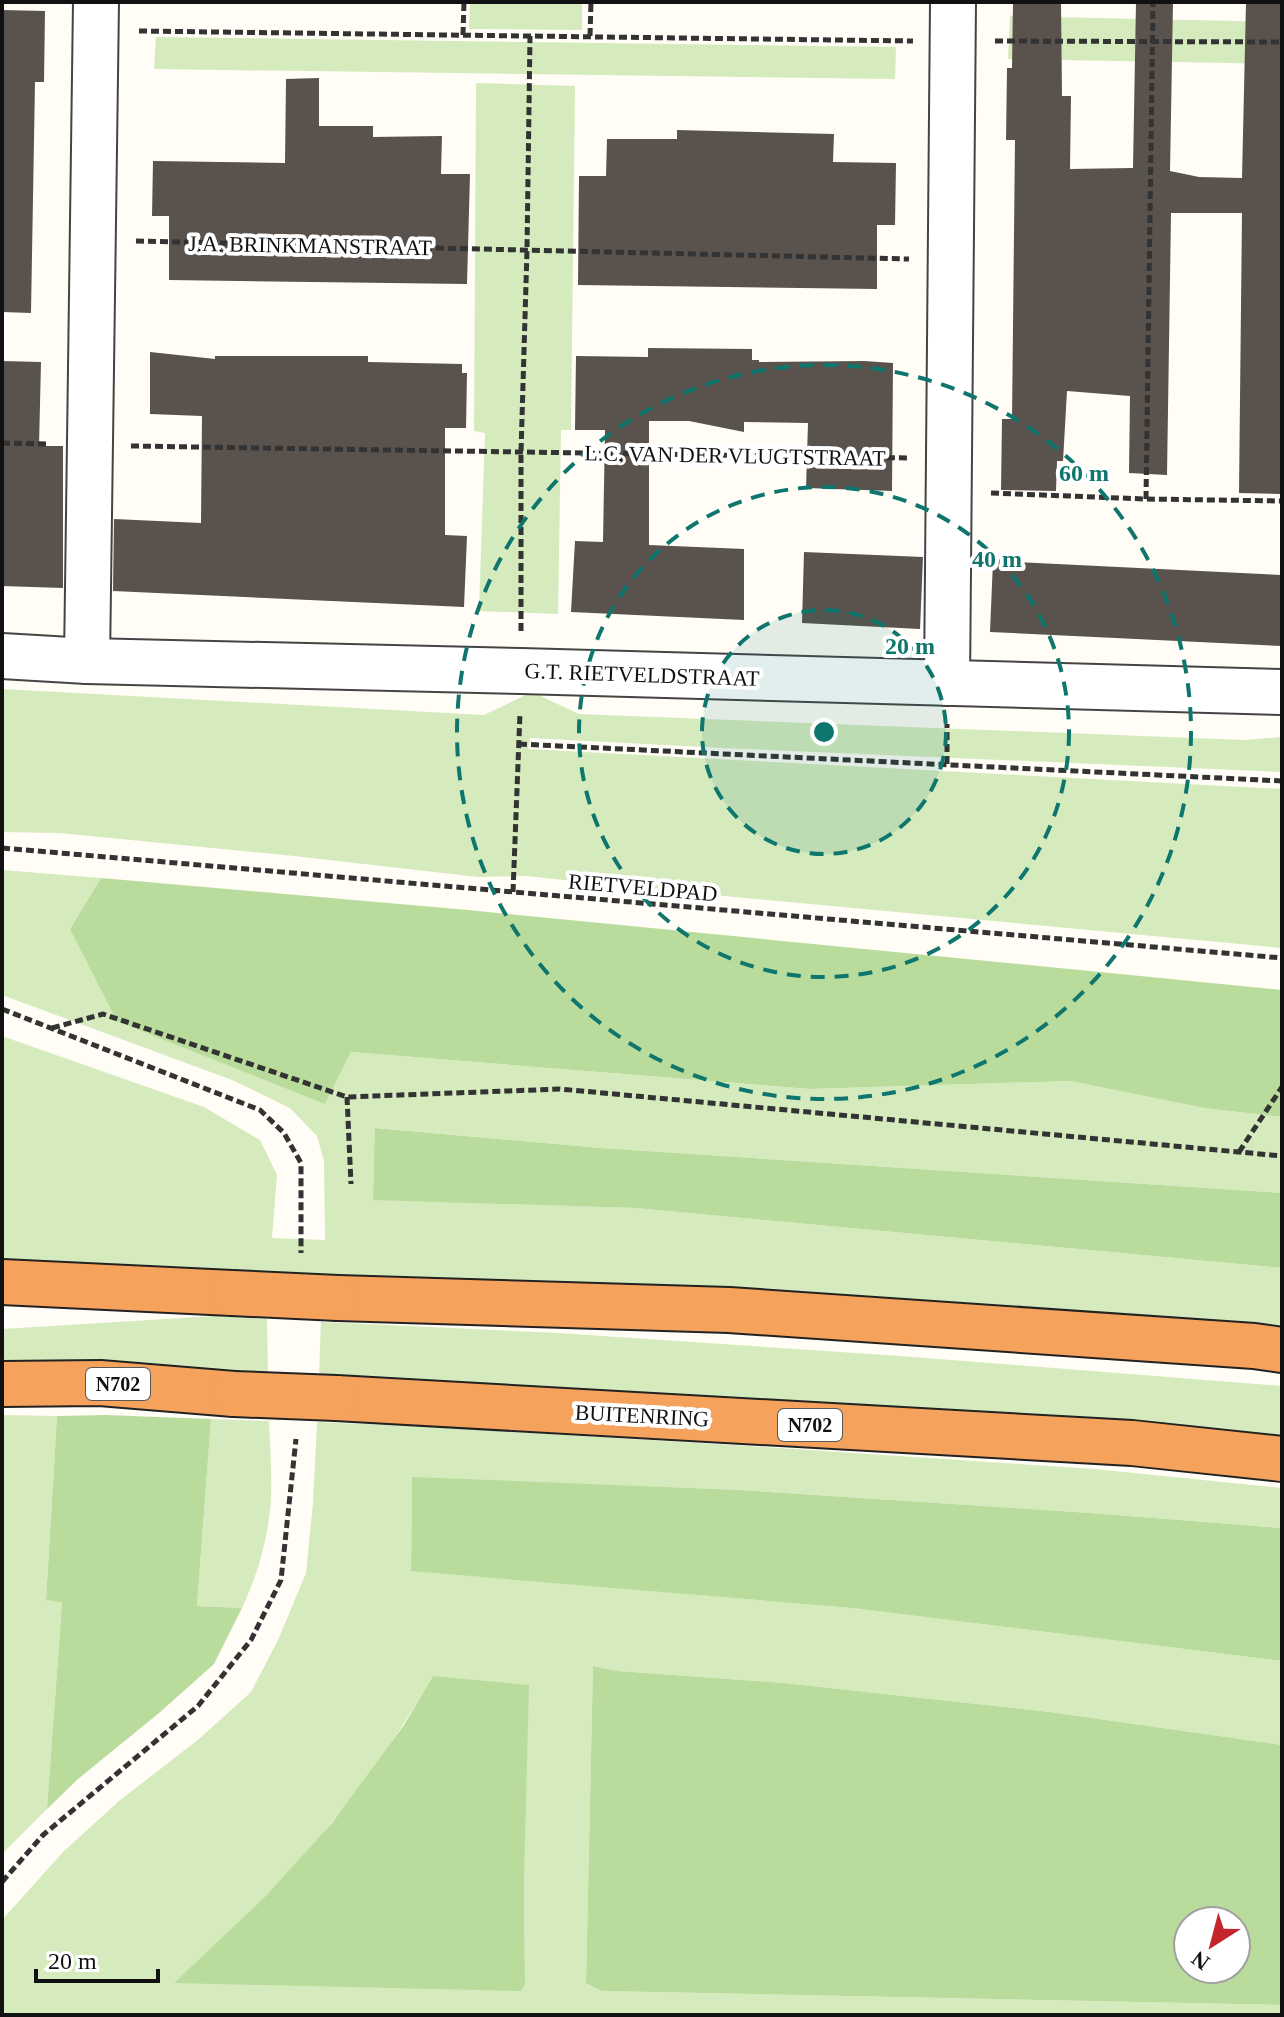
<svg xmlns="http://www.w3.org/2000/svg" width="1284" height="2017" font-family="Georgia,serif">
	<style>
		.green { fill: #d5ebbd; fill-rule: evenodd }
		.forest { fill: #b9dc9c; fill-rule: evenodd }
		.building { fill: #5a524d }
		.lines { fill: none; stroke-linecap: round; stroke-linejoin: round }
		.minor-casing { stroke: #444; stroke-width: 48 }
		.highway-casing { stroke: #222; stroke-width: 48 }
		.path { stroke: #333; stroke-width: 5; stroke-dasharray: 8 4; stroke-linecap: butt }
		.minor { stroke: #fff; stroke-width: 44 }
		.highway { stroke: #f5a25d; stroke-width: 44 }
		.highway-bridge-casing { stroke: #222; stroke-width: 48; stroke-linecap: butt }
		.highway-bridge { stroke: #f5a25d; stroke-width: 44 }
		.ring { fill: none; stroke: #0f766e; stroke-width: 4; stroke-dasharray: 14 10 }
		.labels { text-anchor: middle; stroke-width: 8; stroke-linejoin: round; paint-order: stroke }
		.shield { fill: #fff; stroke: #585858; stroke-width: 2 }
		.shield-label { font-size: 20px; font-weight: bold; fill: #111 }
		.street-label { font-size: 22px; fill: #111; stroke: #fff }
		.centre { fill: #0f766e; stroke: #fff; stroke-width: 4 }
		.ring-label { font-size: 24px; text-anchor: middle; font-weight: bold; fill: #0f766e; stroke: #fff; stroke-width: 8; stroke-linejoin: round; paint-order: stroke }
	</style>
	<rect width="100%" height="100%" fill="#fffdf5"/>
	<!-- green -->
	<g class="green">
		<polygon points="470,2 582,2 582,30 469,29"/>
		<polygon points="1010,16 1282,22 1282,64 1008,59"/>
		<polygon points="156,37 896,47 895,79 154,69"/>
		<polygon points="476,83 575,86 571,430 561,430 558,614 479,611 485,433 474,431"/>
		<polygon points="2,689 484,715 532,692 579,714 1244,740 1282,737 1282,772 723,748 530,738 528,749 1282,789 1282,948 650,889 526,876 478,877 294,856 59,833 2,832"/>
		<polygon points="2,870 101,878 70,929 325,1104 351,1052 810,1089 1070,1081 1204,1108 1282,1117 1282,1193 601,1148 376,1128 373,1199 635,1208 1282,1268 1282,1342 2,1266 2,1036 204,1107 260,1140 277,1175 272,1238 325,1240 324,1161 317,1136 290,1108 232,1080 2,995"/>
		<polygon points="215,1316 267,1319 268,1374 2,1369 2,1329"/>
		<polygon points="321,1322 558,1333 900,1356 1282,1386 1282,1441 319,1377"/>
		<polygon points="2,1415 57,1416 46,1599 62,1601 47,1809 2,1854"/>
		<path d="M 211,1419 L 269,1421 C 270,1446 272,1472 271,1497 C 269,1536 258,1574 242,1608 L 197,1606 Z"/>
		<path d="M 317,1422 L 432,1427 L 764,1447 L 1094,1469 L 1282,1488 L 1282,1528 L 1090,1513 L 741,1490 L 412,1478 L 411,1570 L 852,1608 L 1282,1661 L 1282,1745 L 1050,1712 L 784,1683 L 618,1671 L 593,1666 L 586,1982 L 602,1991 L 1282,2005 L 1282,2015 L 2,2015 L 2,1920 L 63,1852 L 119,1801 L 199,1739 L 251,1692 L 278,1640 L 306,1573 L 313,1503 ZM 433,1676 L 524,1879 L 525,1984 L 175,1982 C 204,1955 235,1928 264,1899 C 329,1832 386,1757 433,1676 Z"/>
	</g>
	<!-- forest -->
	<g class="forest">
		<polygon points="101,878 468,910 1282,990 1282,1117 1204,1108 1070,1081 810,1089 351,1052 325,1104 117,1021 70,929"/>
		<polygon points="375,1128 601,1148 1282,1193 1282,1268 635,1208 373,1200"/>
		<polygon points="105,1415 211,1419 197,1606 242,1608 214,1664 159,1713 78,1779 47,1809 62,1602 46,1600 57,1416"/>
		<polygon points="412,1477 741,1490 1090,1513 1282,1528 1282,1661 852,1608 411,1571"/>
		<path d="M 593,1666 L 618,1671 L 784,1683 L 1050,1712 L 1282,1745 L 1282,2005 L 602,1991 L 586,1983 ZM 1188,1921 L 1236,1921 L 1236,1969 L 1188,1969 Z"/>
		<polygon points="433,1676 529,1685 524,1879 525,1984 521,1991 174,1983 263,1899 332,1823 404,1725"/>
	</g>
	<!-- building -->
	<g class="building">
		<polygon points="1013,2 1061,2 1062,96 1071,96 1070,169 1133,168 1136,2 1173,2 1170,171 1199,177 1242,178 1246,2 1282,2 1282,494 1239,493 1242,213 1171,213 1167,475 1129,473 1130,396 1067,391 1063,461 1057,461 1056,491 1001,490 1002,419 1012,419 1015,140 1006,140 1007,68 1012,68"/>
		<polygon points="2,10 45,11 44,82 35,82 31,313 2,312"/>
		<polygon points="319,78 319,126 373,126 373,137 442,136 441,174 470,174 467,284 169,280 169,216 152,216 153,161 285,163 286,79"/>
		<polygon points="677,130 834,134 833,162 896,163 895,225 877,225 877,289 578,285 579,176 606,176 607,139 677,139"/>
		<polygon points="648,348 752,349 752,360 759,360 759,362 864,361 893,363 892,491 806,488 808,423 744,422 744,432 689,421 649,421 649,545 744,549 744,620 571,612 575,541 603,542 605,430 575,430 576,356 648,357"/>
		<polygon points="150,352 215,359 215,356 368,356 368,362 462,364 462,373 467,373 466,428 445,428 445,535 467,536 464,607 113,591 114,519 201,523 202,416 150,414"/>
		<polygon points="2,361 41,362 39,446 63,446 63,588 2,586"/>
		<polygon points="804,552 923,557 920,629 802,623"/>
		<polygon points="993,561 1282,575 1282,646 990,632"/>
	</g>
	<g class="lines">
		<!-- minor casing -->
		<g class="minor-casing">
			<g id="minor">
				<polyline points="2,656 87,661 521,671 1282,692"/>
				<polyline points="87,661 96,2"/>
				<polyline points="947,683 953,2"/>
			</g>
		</g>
		<!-- highway casing -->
		<g class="highway-casing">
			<g id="highway">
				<polyline points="2,1282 232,1293"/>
				<polyline points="338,1298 729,1310 1254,1346 1282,1350"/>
				<polyline points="2,1384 100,1383 234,1394"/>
				<polyline points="336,1398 1132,1443 1282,1459"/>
			</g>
		</g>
		<!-- path -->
		<g class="path">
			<polyline points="139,31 913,41"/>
			<polyline points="463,35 464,2"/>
			<polyline points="590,36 591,2"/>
			<polyline points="995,41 1282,42"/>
			<polyline points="136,241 909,259"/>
			<polyline points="2,443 49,444"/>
			<polyline points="131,446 909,458"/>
			<polyline points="991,493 1146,499 1282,501"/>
			<polyline points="1146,499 1153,2"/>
			<polyline points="521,631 521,452 527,250 530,36"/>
			<polyline points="519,744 1282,781"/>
			<polyline points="947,764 947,724"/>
			<polyline points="2,848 1282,958"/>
			<polyline points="513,892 520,713"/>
			<polyline points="2,1009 260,1110 284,1133 301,1163 301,1253"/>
			<polyline points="52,1028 103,1014 347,1097 560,1089 1282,1156"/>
			<polyline points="347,1097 351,1184"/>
			<polyline points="1239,1152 1282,1087"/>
			<polyline points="2,1882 43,1835 198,1706 251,1640 281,1580 296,1439"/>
		</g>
		<!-- minor -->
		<use href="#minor" class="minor"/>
		<!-- highway -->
		<use href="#highway" class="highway"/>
		<!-- highway-bridge casing -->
		<g class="highway-bridge-casing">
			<g id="highway-bridge">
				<polyline points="232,1293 338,1298"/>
				<polyline points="234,1394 336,1398"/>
			</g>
		</g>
		<!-- highway-bridge -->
		<use href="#highway-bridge" class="highway-bridge"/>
	</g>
	<!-- distance rings -->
	<circle cx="824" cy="732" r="122" fill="#0f766e" fill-opacity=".12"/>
	<g class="ring">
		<circle cx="824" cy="732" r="122"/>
		<circle cx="824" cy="732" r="245"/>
		<circle cx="824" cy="732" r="367"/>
	</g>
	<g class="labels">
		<!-- shield labels -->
		<g class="shield">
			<rect x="86" y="1368" width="64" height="32" rx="6"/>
			<rect x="778" y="1409" width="64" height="32" rx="6"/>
		</g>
		<g class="shield-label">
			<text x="118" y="1391">N702</text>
			<text x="810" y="1432">N702</text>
		</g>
		<!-- street labels -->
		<g class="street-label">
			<text transform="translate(310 245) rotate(1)" y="8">J.A. BRINKMANSTRAAT</text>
			<text transform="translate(735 455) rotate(1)" y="8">L.C. VAN DER VLUGTSTRAAT</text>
			<text transform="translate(642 674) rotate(2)" y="8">G.T. RIETVELDSTRAAT</text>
			<text transform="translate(643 887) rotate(5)" y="8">RIETVELDPAD</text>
			<text transform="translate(642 1415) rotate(3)" y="8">BUITENRING</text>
		</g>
	</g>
	<circle cx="824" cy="732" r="12" class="centre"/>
	<g class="ring-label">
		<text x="1084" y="481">60 m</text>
		<text x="997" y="567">40 m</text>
		<text x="910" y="654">20 m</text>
	</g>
	<!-- border -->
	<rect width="1284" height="2017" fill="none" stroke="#111111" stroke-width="8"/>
	<!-- north arrow -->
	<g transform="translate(1212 1945) rotate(216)"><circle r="38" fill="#ffffff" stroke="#a0a0a0" stroke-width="2"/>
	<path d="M0-6L14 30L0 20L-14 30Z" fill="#c4262e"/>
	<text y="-12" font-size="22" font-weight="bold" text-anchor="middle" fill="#111111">N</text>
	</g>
	<!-- scale -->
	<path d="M36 1969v12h122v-12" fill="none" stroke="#111111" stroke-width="4"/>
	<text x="48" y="1969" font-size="24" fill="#111111" stroke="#ffffff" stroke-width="6" paint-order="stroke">20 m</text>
</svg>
